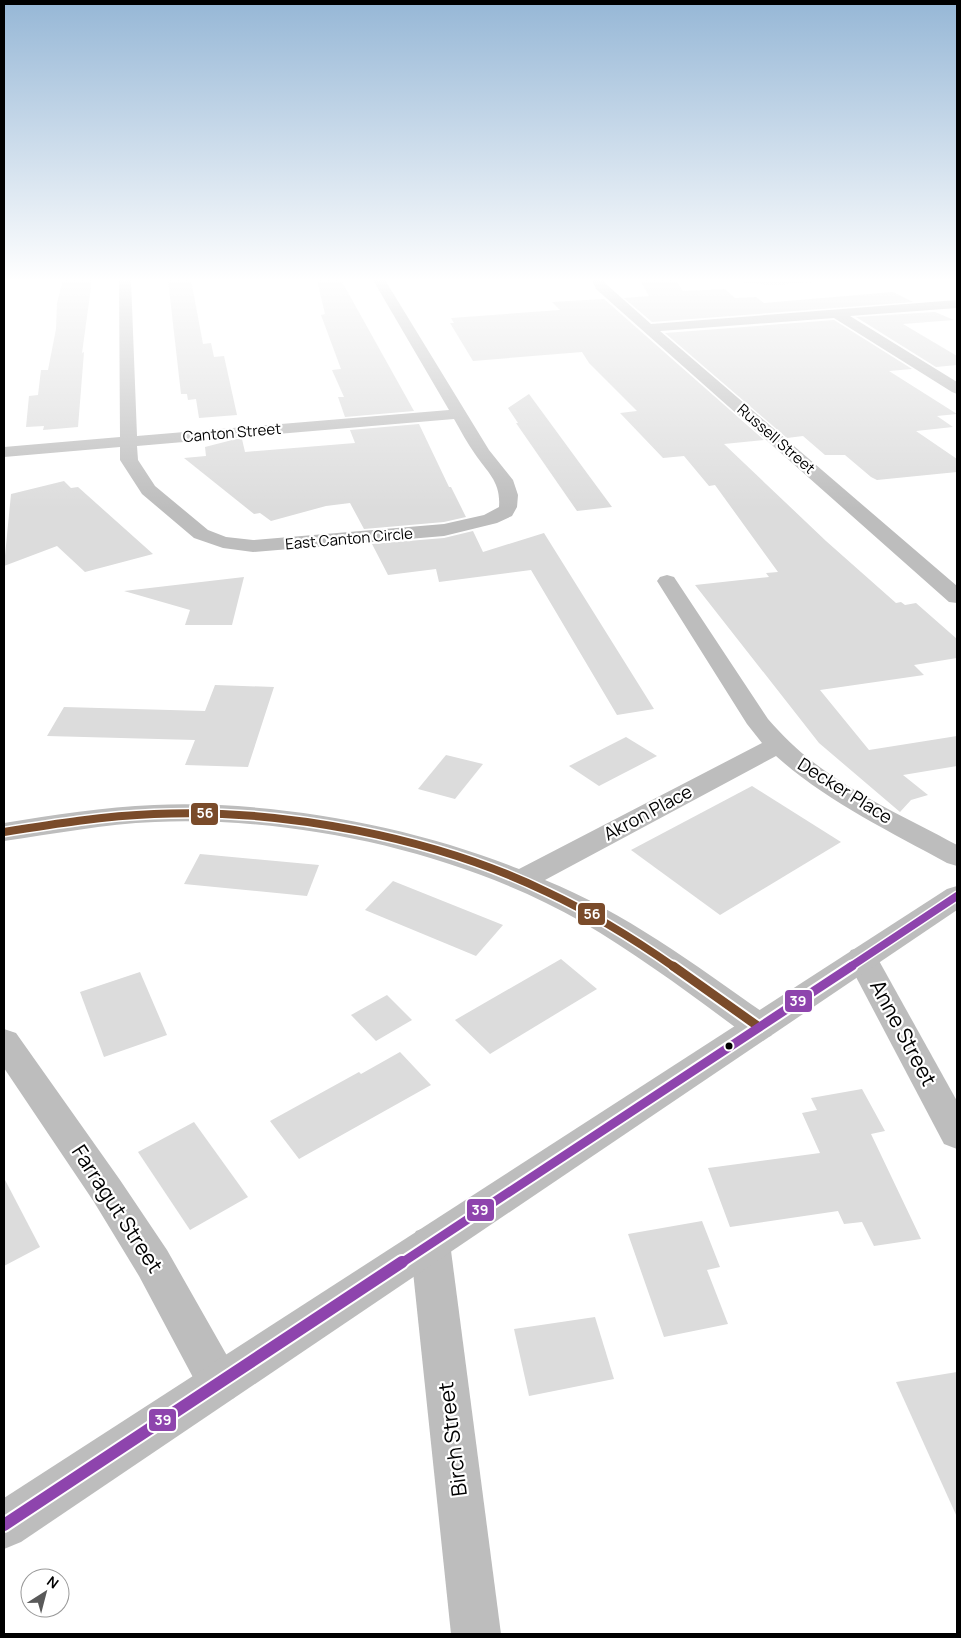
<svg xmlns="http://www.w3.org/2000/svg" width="961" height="1638" font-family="Manrope,sans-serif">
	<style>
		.green { fill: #e9e9e9 }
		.building { fill: #dcdcdc }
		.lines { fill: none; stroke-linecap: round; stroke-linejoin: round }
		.minor { fill: #bdbdbd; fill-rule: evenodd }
		.tertiary { fill: #bdbdbd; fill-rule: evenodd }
		.bus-1-far1-casing { stroke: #fff; stroke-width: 11 }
		.bus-1-casing { stroke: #fff; stroke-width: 13 }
		.bus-2-far2-casing { stroke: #fff; stroke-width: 11 }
		.bus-2-far1-casing { stroke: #fff; stroke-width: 13 }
		.bus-2-casing { stroke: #fff; stroke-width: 16 }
		.bus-1-far1 { stroke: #7a4b2a; stroke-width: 8 }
		.bus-1 { stroke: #7a4b2a; stroke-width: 9 }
		.bus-2-far2 { stroke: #8e44ad; stroke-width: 8 }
		.bus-2-far1 { stroke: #8e44ad; stroke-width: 9 }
		.bus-2 { stroke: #8e44ad; stroke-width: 12 }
		.bus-dot { fill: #000; stroke: #fff; stroke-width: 2 }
		.labels { text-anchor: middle; stroke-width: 4.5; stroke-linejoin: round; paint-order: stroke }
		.far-street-label { font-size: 15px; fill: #000; stroke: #fff }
		.street-label { font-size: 18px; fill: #000; stroke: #fff }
		.near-street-label { font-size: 21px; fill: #000; stroke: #fff }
		.line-badge { stroke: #fff; stroke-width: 2 }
		.badge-label { font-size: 14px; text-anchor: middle; font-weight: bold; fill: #fff }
	</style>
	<rect width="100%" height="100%" fill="#fff"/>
	<!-- green -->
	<polygon class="green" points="748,280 840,280 775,285 743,283"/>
	<!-- building -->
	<g class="building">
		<polygon points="63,280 92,280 82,353 84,352 78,427 43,430 44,426 26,427 29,396 38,395 41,370 48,370 56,329 57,303"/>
		<polygon points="168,280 191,280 203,344 211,343 214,357 224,356 237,415 199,418 196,399 188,400 187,394 181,394"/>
		<polygon points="317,280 341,280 414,411 345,417 338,397 344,397 332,370 341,369 321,315 325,314"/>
		<polygon points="640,280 675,280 683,291 725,289 735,298 756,297 764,303 893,292 913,302 652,322 624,298 649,296"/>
		<polygon points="604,299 764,440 724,444 826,541 896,603 901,602 905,605 916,603 957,639 957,658 914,665 924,675 820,690 869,750 957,736 957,766 903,775 928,795 911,800 900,812 819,743 695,585 769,577 766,573 778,572 715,485 709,486 684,456 663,458 620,413 637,411 589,363 582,352 473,361 450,323 454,323 451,318 560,310 552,302"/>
		<polygon points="935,312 954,320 903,324 957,356 957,365 936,367 856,317"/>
		<polygon points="834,320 912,369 889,371 957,414 937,416 953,427 916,431 957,459 957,472 877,480 871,477 845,455 825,455 803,436 787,438 665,333"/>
		<polygon points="529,394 584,469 612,507 577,511 516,423 518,423 508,408"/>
		<polygon points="419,424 449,487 451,487 466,517 444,522 364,529 350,503 326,506 271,521 260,513 254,514 184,458 206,456 205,447 236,439 242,439 245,452 355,443 350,430"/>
		<polygon points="64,481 71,488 78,487 153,554 85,572 57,546 4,566 11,494"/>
		<polygon points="473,531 483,552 544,533 654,709 617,715 531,570 439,582 436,569 388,575 372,544 444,538"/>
		<polygon points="244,577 232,625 185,625 190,610 124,591"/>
		<polygon points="215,685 274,687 248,767 185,765 195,740 47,736 64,707 205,711"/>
		<polygon points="626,737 657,756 599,786 569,766"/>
		<polygon points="446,755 483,764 455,799 418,789"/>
		<polygon points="752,786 841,842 720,915 631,850"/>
		<polygon points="200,854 319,865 307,896 184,884"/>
		<polygon points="393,881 503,925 476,956 365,910"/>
		<polygon points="561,959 597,989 490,1054 455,1020"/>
		<polygon points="140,972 167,1035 104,1057 80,992"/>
		<polygon points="387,995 412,1020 376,1041 351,1015"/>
		<polygon points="400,1052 431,1085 299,1159 270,1121 359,1072 361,1074"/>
		<polygon points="862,1089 885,1131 871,1134 921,1239 874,1246 862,1222 844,1224 838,1211 730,1227 708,1168 820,1153 802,1113 817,1110 811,1098"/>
		<polygon points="194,1122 248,1197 190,1230 138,1152"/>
		<polygon points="4,1178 40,1247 4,1266"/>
		<polygon points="702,1221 720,1267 707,1270 728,1324 664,1337 628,1234"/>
		<polygon points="595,1317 614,1379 529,1396 514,1329"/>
		<polygon points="957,1372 957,1517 896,1382"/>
	</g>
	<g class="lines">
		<!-- minor -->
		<g class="minor">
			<path d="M 119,280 L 131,280 L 137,436 L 449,410 L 373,280 L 385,280 L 489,450 L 513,480 L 518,495 L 517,507 L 512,516 L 497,523 L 444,536 L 253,552 L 223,548 L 194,538 L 142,494 L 120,460 L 120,447 L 4,457 L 4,447 L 120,437 ZM 454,419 C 461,431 467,443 475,454 C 488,473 501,482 499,507 L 484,515 L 444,524 L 253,540 L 226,537 L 208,530 L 155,486 L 138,460 L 137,446 Z"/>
			<polygon points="592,280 604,280 606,284 651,324 957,300 957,308 850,316 957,382 957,394 952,392 834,318 660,331 957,586 957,603 949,602 596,289"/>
			<path d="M 667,575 L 674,577 L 768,719 C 782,735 797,750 813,762 C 857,796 909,819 957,845 L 957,866 L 947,863 C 889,831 826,801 776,756 L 545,880 C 627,913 699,968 771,1018 L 776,1027 L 771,1036 L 759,1039 L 747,1036 C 693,996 640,956 582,922 C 460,852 295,816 155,822 C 104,824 54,834 4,841 L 4,823 C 54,815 104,807 154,805 C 272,800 409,825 519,869 L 762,743 L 747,724 L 657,581 L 660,577 Z"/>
			<polygon points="862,947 873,950 957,1101 957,1149 944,1144 846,958 851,950"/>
			<polygon points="4,1029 16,1033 120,1180 167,1250 234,1368 241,1383 234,1398 219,1404 204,1398 139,1276 94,1202 4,1068"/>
			<polygon points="430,1226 444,1231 450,1243 501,1634 451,1634 410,1243 416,1231"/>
		</g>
		<!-- tertiary -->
		<polygon class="tertiary" points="957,886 957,910 21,1542 4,1549 4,1498 947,889"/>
		<!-- bus-1-far1 casing -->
		<g class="bus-1-far1-casing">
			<path id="bus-1-far1" d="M 4,832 C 54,824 104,816 154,814 C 280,808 434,837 547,892 C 592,913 634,939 674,967"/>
		</g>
		<!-- bus-1 casing -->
		<g class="bus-1-casing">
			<polyline id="bus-1" points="673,966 759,1027"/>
		</g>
		<!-- bus-2-far2 casing -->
		<g class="bus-2-far2-casing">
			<polyline id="bus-2-far2" points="850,967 957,896"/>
		</g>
		<!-- bus-2-far1 casing -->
		<g class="bus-2-far1-casing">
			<polyline id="bus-2-far1" points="400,1264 852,966"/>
		</g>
		<!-- bus-2 casing -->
		<g class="bus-2-casing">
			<polyline id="bus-2" points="4,1525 402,1262"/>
		</g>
		<!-- bus-1-far1 -->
		<use href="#bus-1-far1" class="bus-1-far1"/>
		<!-- bus-1 -->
		<use href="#bus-1" class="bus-1"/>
		<!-- bus-2-far2 -->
		<use href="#bus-2-far2" class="bus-2-far2"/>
		<!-- bus-2-far1 -->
		<use href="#bus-2-far1" class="bus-2-far1"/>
		<!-- bus-2 -->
		<use href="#bus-2" class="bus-2"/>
	</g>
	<!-- sky -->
	<linearGradient id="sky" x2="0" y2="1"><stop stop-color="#96b7d6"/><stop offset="0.55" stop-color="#fff"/><stop offset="1" stop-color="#fff" stop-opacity="0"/></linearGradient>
	<rect width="961" height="509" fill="url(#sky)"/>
	<!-- markers -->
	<circle class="bus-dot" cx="729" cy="1046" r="4.5"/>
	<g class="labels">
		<!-- far-street labels -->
		<g class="far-street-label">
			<text transform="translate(232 433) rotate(-5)" y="5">Canton Street</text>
			<text transform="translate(776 439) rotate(41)" y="5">Russell Street</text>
			<text transform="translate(349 539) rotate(-5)" y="5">East Canton Circle</text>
		</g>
		<!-- street labels -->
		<g class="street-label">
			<text transform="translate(845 791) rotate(32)" y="6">Decker Place</text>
			<text transform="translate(648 813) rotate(-28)" y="6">Akron Place</text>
		</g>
		<!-- near-street labels -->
		<g class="near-street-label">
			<text transform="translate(903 1033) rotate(62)" y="7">Anne Street</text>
			<text transform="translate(117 1209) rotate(57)" y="7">Farragut Street</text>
			<text transform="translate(453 1439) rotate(-97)" y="7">Birch Street</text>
		</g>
	</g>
	<g class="line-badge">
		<rect x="190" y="802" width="29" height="24" rx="5" fill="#7a4b2a"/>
		<rect x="577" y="902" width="29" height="24" rx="5" fill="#7a4b2a"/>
		<rect x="784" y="989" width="29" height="24" rx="5" fill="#8e44ad"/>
		<rect x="466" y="1198" width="29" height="24" rx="5" fill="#8e44ad"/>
		<rect x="148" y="1408" width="29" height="24" rx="5" fill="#8e44ad"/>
	</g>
	<g class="badge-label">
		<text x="205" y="818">56</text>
		<text x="592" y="919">56</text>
		<text x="798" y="1006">39</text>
		<text x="480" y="1215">39</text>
		<text x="163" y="1425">39</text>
	</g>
	<!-- border -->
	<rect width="961" height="1638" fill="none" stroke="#000000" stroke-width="10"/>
	<!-- north arrow -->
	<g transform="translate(45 1593) rotate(36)"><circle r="24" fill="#ffffff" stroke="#999999"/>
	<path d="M0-4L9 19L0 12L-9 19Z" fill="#595959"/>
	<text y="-8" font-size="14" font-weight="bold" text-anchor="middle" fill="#000000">N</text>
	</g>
</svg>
